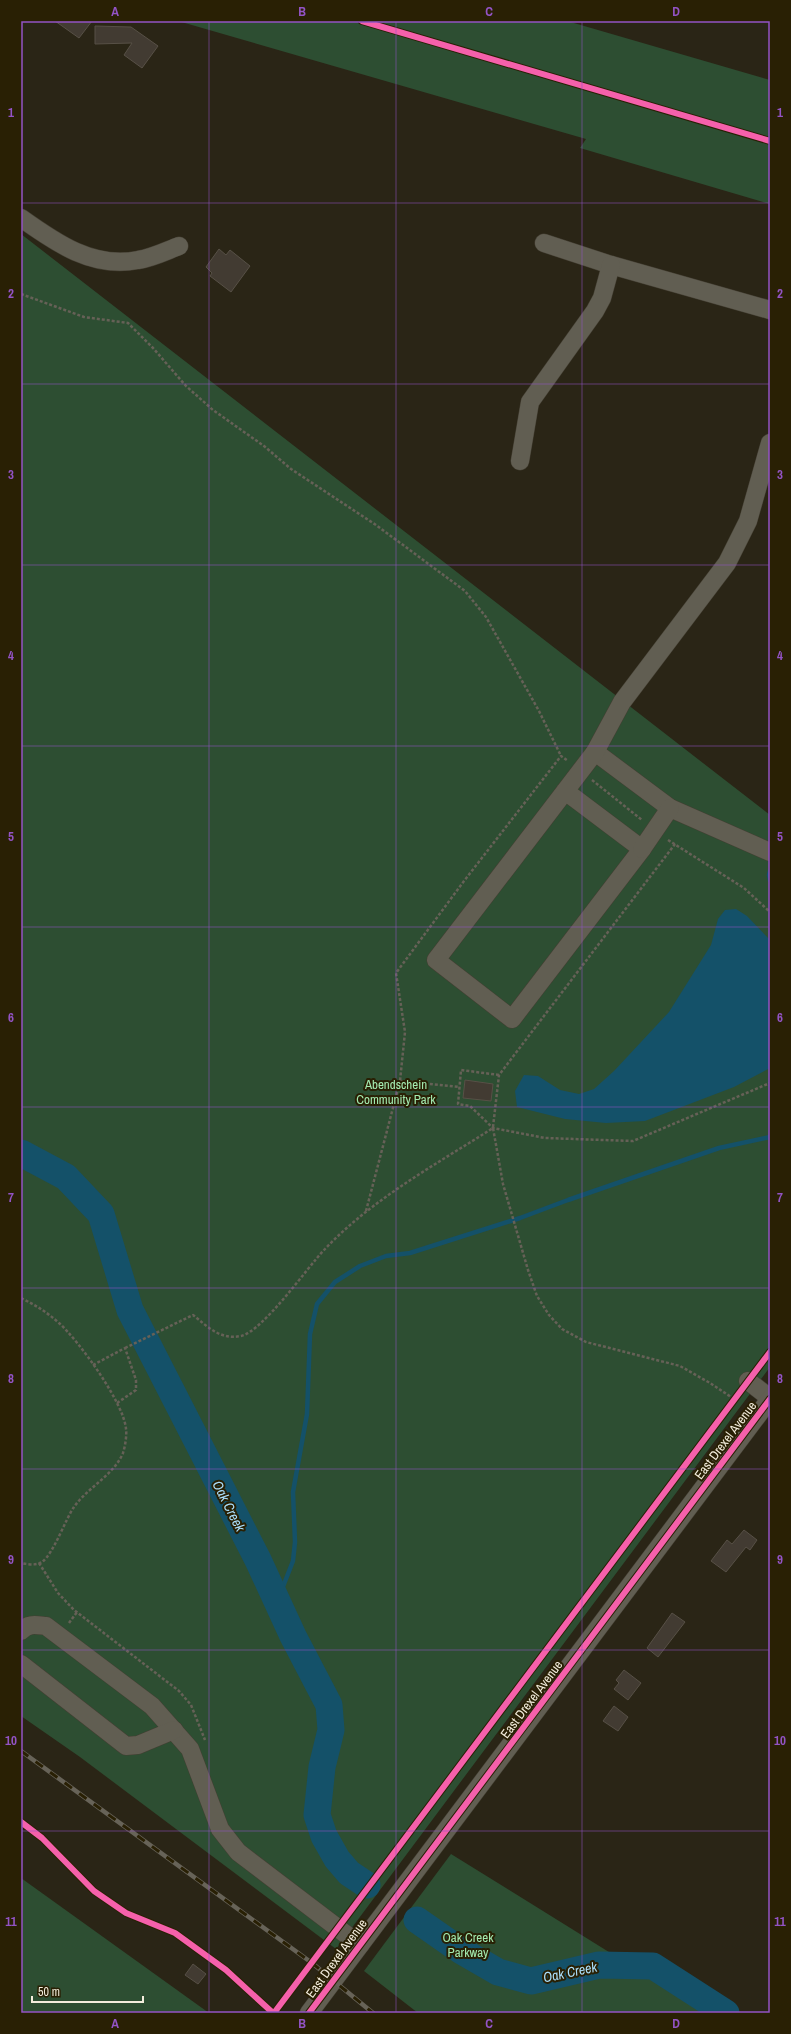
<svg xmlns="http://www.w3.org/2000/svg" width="791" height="2034" font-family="'Archivo Narrow',sans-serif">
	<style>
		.green { fill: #2d4e32 }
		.water { fill: #145169 }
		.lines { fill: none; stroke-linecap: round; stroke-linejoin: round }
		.stream { stroke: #145169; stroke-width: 4.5 }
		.river { stroke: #145169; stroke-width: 27 }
		.building { fill: #423b32; stroke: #575046 }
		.minor-casing { stroke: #443f33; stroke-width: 19 }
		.path { stroke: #666157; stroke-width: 2.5; stroke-dasharray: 3 2; stroke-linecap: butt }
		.minor { stroke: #615e52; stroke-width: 18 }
		.rail-casing { stroke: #676358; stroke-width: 4.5 }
		.rail { stroke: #292004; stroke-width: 3; stroke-dasharray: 9; stroke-linecap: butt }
		.cycleway-casing { stroke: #292004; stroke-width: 8 }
		.cycleway { stroke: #f560ab; stroke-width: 6 }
		.grid { fill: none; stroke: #9353c5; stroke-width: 1; stroke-opacity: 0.55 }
		.labels { text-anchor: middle; stroke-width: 4; stroke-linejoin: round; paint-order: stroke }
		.park-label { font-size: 13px; fill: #a3ebb0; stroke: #292004 }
		.street-label { font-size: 13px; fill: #f4eede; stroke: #292004 }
		.water-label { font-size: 14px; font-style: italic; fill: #abdefa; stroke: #292004 }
		.neatline { fill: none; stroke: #9353c5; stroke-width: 1.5 }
		.grid-label { font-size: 13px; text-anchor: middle; font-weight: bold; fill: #9353c5 }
	</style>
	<rect width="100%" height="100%" fill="#2a2516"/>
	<!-- green -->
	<g class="green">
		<polygon points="178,21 567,21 770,80 770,204 580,148 586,139"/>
		<polygon points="21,234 770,815 770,1367 336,1949 80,1757 21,1716"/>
		<polygon points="451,1854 472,1867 707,2013 418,2013 364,1971"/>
		<polygon points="21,1878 209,2013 21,2013"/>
	</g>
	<!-- water -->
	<polygon class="water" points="736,909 747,916 770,940 770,1068 734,1087 645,1121 606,1123 565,1119 517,1107 515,1091 524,1075 538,1076 560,1090 579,1094 594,1089 614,1071 669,1012 711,945 718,919 725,910"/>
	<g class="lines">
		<!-- stream -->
		<g class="stream">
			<polyline points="770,871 769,875 770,880"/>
			<polyline points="277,1602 293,1561 295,1542 293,1492 307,1414 310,1334 317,1304 335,1282 360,1266 386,1256 410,1253 520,1218 568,1200 719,1148 770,1137"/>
		</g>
		<!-- river -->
		<g class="river">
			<polyline points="21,1153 66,1177 101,1214 130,1310 258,1560 293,1636 329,1705 331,1730 322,1767 317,1815 324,1836 337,1859 349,1873 367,1885"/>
			<polyline points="417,1920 460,1950 498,1972 531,1981 599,1965 653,1966 726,2013"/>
		</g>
	</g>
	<!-- building -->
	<g class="building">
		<polygon points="55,21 92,21 79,38"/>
		<polygon points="95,26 131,27 158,46 142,68 124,55 132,43 95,44"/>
		<polygon points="219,249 226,255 230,250 250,266 231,292 210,276 212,273 206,267"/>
		<polygon points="465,1080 493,1084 491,1101 463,1098"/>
		<polygon points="744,1530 757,1540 750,1550 746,1547 726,1572 711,1561 727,1540 732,1544"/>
		<polygon points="672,1613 685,1622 658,1657 647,1648"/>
		<polygon points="624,1670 641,1683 628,1700 614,1689 619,1683 616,1680"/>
		<polygon points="614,1706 628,1717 618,1731 603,1721"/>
		<polygon points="193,1964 206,1974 198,1984 185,1975"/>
	</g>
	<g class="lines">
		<!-- minor casing -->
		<g class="minor-casing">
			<g id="minor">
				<path d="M 21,218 C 56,243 93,269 138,260 C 152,258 166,251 179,246"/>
				<polyline points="544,243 611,265 770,310"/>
				<polyline points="520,461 530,402 595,311 602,298 611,265"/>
				<polyline points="595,752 670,808 770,852"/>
				<polyline points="565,791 642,849 512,1019 436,960 595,752 622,702 727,563 748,521 770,443"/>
				<polyline points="642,849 670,808"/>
				<polyline points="748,1381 770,1398"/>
				<path d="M 21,1631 C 28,1623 36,1625 46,1626 L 152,1706 L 190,1749 L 220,1829 L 238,1852 L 360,1945"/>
				<polyline points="21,1664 126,1746 138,1745 174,1730"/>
				<polyline points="309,2013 770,1399"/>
			</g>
		</g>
		<!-- path -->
		<g class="path">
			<polyline points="21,294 84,317 128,323 153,348 186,386 213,410 264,446 291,469 376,525 465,591 486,617 539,711 561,756"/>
			<polyline points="592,780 642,820"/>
			<polyline points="668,840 744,888 770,912"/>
			<polyline points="499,1075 461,1070 458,1104 470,1106 493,1128 545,1138 633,1141 770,1083"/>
			<polyline points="400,1081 459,1087"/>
			<polyline points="493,1127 499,1075 675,844"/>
			<polyline points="366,1211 400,1081 405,1032 396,973 464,881 561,756 568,761"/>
			<path d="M 21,1298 C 35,1305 47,1312 59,1323 C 79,1341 124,1403 126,1429 C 127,1435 125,1447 123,1453 C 114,1475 87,1488 74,1507 C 65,1520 54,1553 42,1562 C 36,1566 27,1564 21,1563"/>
			<path d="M 125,1348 L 193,1315 C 208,1327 220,1340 241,1336 C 263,1331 307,1268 324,1250 C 372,1199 435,1165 493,1128 L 503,1184 L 528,1270 L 537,1296 L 549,1315 L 562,1329 L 586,1342 L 680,1366 L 710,1383 L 734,1399"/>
			<polyline points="93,1365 125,1348 136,1380 136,1390 117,1403"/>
			<polyline points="39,1563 58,1593 74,1610 179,1691 191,1705 205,1740"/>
			<polyline points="69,1623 77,1612"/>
		</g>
		<!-- minor -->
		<use href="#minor" class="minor"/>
		<!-- rail casing -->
		<g class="rail-casing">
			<polyline id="rail" points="21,1751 312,1963 373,2013"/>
		</g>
		<!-- rail -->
		<use href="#rail" class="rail"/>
		<!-- cycleway casing -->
		<g class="cycleway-casing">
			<g id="cycleway">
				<polyline points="362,21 770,141"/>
				<polyline points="21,1822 42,1838 94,1891 126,1913 175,1933 226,1970 273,2013"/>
				<polyline points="274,2013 770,1352"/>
				<polyline points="309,2013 770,1399"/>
			</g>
		</g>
		<!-- cycleway -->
		<use href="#cycleway" class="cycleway"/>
	</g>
	<!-- grid -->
	<path class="grid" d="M 209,21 L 209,2013M 396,21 L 396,2013M 582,21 L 582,2013M 21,203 L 770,203M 21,384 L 770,384M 21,565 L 770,565M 21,746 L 770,746M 21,927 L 770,927M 21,1107 L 770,1107M 21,1288 L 770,1288M 21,1469 L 770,1469M 21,1650 L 770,1650M 21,1831 L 770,1831"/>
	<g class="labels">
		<!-- park labels -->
		<g class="park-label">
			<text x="396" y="1089">Abendschein<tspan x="396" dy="15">Community Park</tspan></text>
			<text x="468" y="1942">Oak Creek<tspan x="468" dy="15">Parkway</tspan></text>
		</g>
		<!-- street labels -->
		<g class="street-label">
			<text transform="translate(725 1440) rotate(-53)" y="5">East Drexel Avenue</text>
			<text transform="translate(531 1699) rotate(-53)" y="5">East Drexel Avenue</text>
			<text transform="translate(336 1958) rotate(-54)" y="5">East Drexel Avenue</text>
		</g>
		<!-- water labels -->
		<g class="water-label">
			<text transform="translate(229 1506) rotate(63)" y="5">Oak Creek</text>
			<text transform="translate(570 1972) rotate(-12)" y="5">Oak Creek</text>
		</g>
	</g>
	<!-- border -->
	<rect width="791" height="2034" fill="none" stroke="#292004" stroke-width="44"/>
	<!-- scale -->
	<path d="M32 1996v6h111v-6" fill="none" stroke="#f4eede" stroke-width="2"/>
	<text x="38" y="1996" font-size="12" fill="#f4eede" stroke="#292004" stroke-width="3" paint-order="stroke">50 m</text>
	<rect x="22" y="22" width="747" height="1990" class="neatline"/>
	<g class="grid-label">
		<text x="115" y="16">A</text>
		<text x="302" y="16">B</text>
		<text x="489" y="16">C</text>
		<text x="676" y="16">D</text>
		<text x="11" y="117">1</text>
		<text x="780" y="117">1</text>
		<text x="11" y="298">2</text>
		<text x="780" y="298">2</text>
		<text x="11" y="479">3</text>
		<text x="780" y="479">3</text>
		<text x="11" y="660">4</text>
		<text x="780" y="660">4</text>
		<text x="11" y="841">5</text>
		<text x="780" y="841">5</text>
		<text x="11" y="1022">6</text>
		<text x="780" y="1022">6</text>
		<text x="11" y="1202">7</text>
		<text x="780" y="1202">7</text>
		<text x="11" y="1383">8</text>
		<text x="780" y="1383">8</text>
		<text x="11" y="1564">9</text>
		<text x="780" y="1564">9</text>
		<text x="11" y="1745">10</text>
		<text x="780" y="1745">10</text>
		<text x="11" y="1926">11</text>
		<text x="780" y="1926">11</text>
		<text x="115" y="2028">A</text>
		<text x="302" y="2028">B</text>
		<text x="489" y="2028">C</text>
		<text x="676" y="2028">D</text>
	</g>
</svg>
